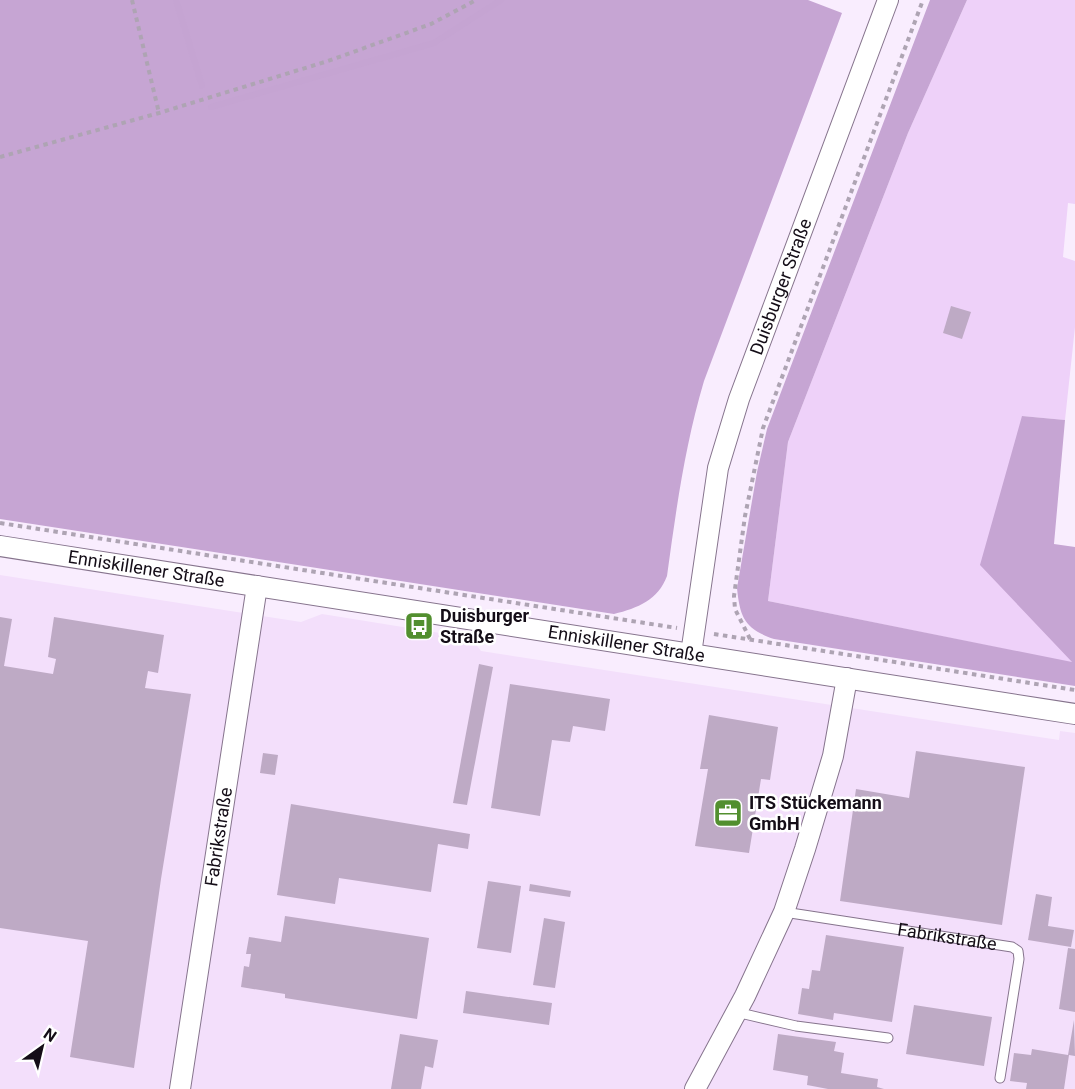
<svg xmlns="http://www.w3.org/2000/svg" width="1075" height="1089" font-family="Roboto,sans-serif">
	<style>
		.built { fill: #f3dffb }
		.green { fill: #eed1f9 }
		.forest { fill: #c6a5d3 }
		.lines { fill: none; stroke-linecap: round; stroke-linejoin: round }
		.stream { stroke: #c5a4d2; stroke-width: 6 }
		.building { fill: #beaac5 }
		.service-casing { stroke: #86748d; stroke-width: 11 }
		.minor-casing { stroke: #86748d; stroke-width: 22 }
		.path { stroke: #aea4b3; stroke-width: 4; stroke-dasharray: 4.5 4.5; stroke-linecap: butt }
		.service { stroke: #fff; stroke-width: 9 }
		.minor { stroke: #fff; stroke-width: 20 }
		.labels { text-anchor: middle; stroke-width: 5; stroke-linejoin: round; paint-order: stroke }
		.street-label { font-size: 18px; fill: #140d17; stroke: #fff }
		.poi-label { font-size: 18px; font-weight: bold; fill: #140d17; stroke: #fff; text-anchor: start }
	</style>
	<rect width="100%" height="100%" fill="#f9edfe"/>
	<!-- built -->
	<polygon class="built" points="0,575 301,622 322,614 471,638 481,651 1059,740 1060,731 1075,733 1075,1089 0,1089"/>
	<!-- green -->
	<polygon class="green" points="967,0 1075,0 1075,204 1068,203 1063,257 1075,261 1075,327 1065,420 1022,416 1073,663 768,601 788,442 908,133"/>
	<!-- forest -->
	<g class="forest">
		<path d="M 0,0 L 808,0 L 842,13 L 704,381 C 685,445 676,510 667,576 C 658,600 638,608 614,614 L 0,519 Z"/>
		<path d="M 930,0 L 967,0 L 908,133 L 788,442 L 768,601 L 1072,662 L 980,565 L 1022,416 L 1065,420 L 1054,544 L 1075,547 L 1075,686 L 774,639 C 745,629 740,618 737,588 L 757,472 L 767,429 Z"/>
	</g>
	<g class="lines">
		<!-- stream -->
		<g class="stream">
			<polyline points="176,0 202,86"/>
			<polyline points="211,107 434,43 501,0"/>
		</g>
	</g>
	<!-- building -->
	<g class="building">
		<polygon points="951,306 971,312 962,339 943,333"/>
		<polygon points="0,617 12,619 4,666 53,674 56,659 48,657 54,617 164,635 158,673 148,671 145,688 191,694 161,879 134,1068 70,1057 88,941 0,928"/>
		<polygon points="479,664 493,667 467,805 453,803"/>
		<polygon points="510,684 610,699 605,731 573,726 570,742 552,740 540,816 491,808"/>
		<polygon points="709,715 778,727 770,780 761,779 749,853 695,846 708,769 700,769"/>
		<polygon points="916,751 1025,767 1002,925 840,901 856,789 909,798"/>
		<polygon points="263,753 278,755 275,775 260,773"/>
		<polygon points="291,804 470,834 468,849 438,844 431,892 339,878 335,904 277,895"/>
		<polygon points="488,881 521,886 511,953 477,948"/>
		<polygon points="530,884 571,891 570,897 529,891"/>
		<polygon points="1036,894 1052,897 1048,926 1074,930 1071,947 1028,940"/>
		<polygon points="285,916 429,938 417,1019 285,998 285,994 241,987 244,966 249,967 251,954 246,954 249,937 281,942"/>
		<polygon points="544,918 565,922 555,988 533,985"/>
		<polygon points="826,935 904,947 892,1022 834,1013 833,1020 798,1014 802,988 809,989 812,970 820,971"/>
		<polygon points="1068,948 1075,949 1075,1012 1059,1009"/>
		<polygon points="466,991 552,1003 549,1025 463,1013"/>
		<polygon points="914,1005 992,1017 984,1066 906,1054"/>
		<polygon points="1074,1020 1075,1056 1069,1055 1064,1089 1026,1089 1027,1083 1010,1081 1014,1053 1031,1055 1032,1049 1068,1055"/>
		<polygon points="400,1034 438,1040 433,1068 425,1066 421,1089 391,1089"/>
		<polygon points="778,1034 836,1042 834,1051 844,1053 841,1073 878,1079 877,1087 884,1089 828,1089 807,1085 808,1076 773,1070"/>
	</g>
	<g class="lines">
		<!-- service casing -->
		<g class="service-casing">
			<g id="service">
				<path id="s1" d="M 784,912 L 1012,947 L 1018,951 L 1019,959 L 1000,1078"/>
				<polyline points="736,1012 796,1026 888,1038"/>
			</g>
		</g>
		<!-- minor casing -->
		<g class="minor-casing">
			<g id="minor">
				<path id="s2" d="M 0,546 L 1075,714"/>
				<path id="s3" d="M 691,654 L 718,468 L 739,399 L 888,0"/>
				<path id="s4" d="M 180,1089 L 257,586"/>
				<polyline points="695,1089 745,996 784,912 805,849 833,756 847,678"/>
			</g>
		</g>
		<!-- path -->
		<g class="path">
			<polyline points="132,0 159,113"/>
			<polyline points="0,157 159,113 328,61 431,24 476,0"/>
			<polyline points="0,523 677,628"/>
			<polyline points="714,634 1075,690"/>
			<polyline points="750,639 735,609 734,596 745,516 763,428 923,0"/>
		</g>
		<!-- service -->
		<use href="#service" class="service"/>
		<!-- minor -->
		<use href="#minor" class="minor"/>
	</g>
	<!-- icons -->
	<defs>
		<g id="bus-square" transform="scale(1.5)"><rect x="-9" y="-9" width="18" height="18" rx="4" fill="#528f2f" stroke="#fff"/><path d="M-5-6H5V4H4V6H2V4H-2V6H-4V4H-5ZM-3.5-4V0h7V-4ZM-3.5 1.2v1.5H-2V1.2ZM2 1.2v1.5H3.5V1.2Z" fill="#fff"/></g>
		<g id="office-square" transform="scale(1.5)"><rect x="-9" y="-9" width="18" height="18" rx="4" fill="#528f2f" stroke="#fff"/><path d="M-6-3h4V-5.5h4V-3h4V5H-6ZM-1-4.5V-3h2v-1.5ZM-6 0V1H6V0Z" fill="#fff"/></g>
	</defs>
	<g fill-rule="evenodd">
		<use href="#bus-square" x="419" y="626"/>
		<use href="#office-square" x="728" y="813"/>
	</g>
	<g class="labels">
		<!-- street labels -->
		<g class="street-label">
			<text dy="6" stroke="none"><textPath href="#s3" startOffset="380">Duisburger Straße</textPath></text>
			<text dy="6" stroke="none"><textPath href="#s2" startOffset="148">Enniskillener Straße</textPath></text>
			<text dy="6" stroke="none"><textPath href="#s2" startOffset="634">Enniskillener Straße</textPath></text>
			<text dy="6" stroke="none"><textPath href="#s4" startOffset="255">Fabrikstraße</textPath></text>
			<text dy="6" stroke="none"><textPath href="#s1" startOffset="165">Fabrikstraße</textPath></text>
		</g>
		<!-- poi labels -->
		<g class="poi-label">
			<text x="440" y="622">Duisburger<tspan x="440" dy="21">Straße</tspan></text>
			<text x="749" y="809">ITS Stückemann<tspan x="749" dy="21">GmbH</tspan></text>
		</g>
	</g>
	<!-- north arrow -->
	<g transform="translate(42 1047) rotate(34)" stroke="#ffffff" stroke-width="4.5" paint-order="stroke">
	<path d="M0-4.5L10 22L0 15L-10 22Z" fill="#140d17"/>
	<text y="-9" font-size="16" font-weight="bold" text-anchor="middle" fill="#140d17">N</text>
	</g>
</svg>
